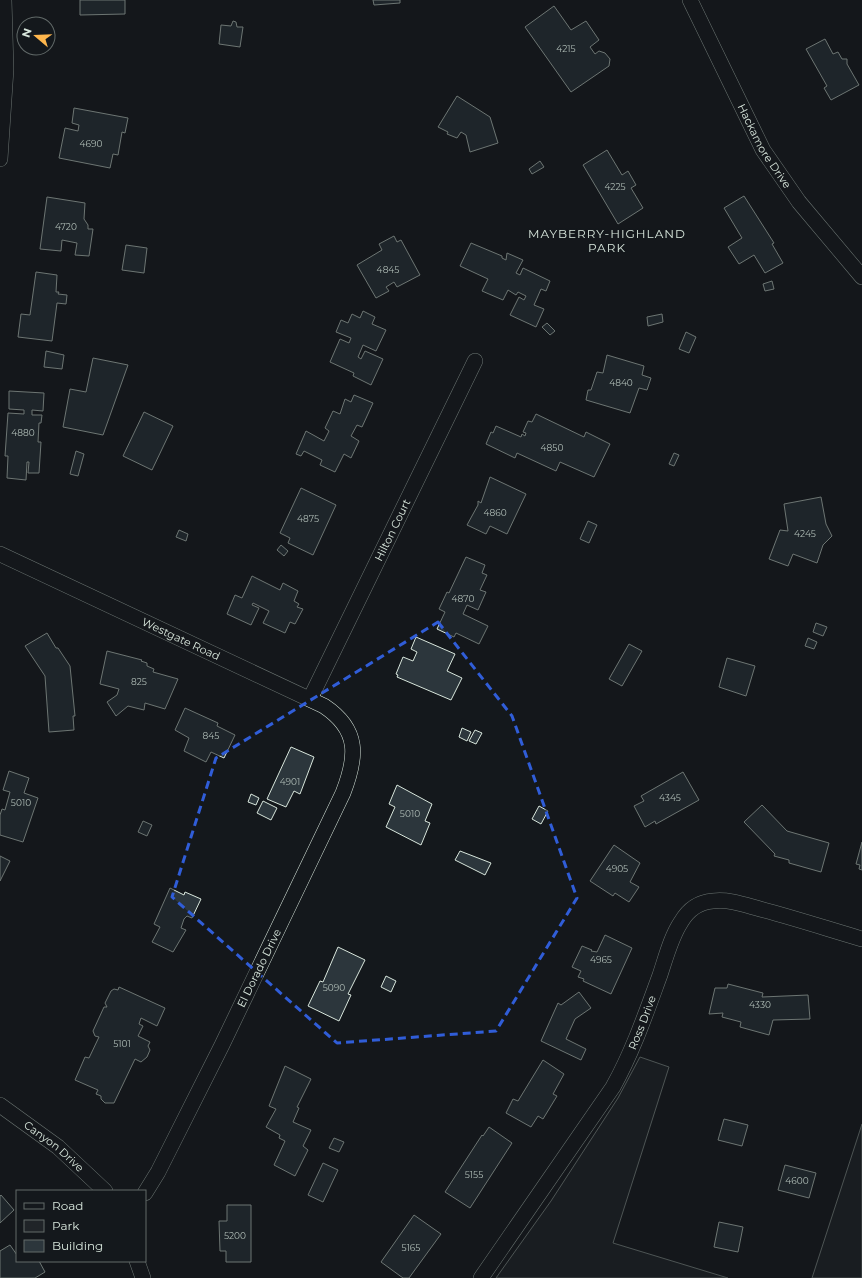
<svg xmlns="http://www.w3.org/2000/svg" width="862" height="1278" font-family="Montserrat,sans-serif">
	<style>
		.green { fill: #202428; stroke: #939e99 }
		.building { fill: #2c363c; stroke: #d8e6dc }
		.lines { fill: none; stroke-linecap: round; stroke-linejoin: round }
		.street-casing { stroke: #d8e6dc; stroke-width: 16 }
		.street { stroke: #14181c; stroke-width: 15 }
		.marked { fill: none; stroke: #305dd8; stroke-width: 3; stroke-dasharray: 8 5; stroke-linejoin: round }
		.labels { text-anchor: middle; stroke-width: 3; stroke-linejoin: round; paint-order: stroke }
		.number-label { font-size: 9px; fill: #adbab4 }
		.street-label { font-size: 11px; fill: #d8e6dc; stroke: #14181c }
		.neighbourhood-label { font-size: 12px; letter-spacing: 1px; fill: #d8e6dc; stroke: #14181c }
	</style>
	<rect width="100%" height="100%" fill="#14181c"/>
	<!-- green -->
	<g class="green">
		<polygon points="640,1057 669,1067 613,1243 728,1278 496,1278 551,1201 618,1098"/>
		<polygon points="862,1124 862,1278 812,1278"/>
	</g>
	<!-- building -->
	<g class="building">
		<polygon points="80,0 125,0 125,14 80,15"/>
		<polygon points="373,0 400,0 400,3 374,5"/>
		<polygon points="554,6 571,30 586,21 599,40 590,47 595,54 599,51 605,53 610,59 609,66 571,92 525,27"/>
		<polygon points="233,21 236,22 237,27 243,27 240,47 219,44 221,25 231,26"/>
		<polygon points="825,39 833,54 838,52 842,59 847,59 847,64 859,85 831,100 824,88 827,86 806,49"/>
		<polygon points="457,96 490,117 498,143 470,152 466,135 461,132 457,138 447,134 448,132 438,127"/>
		<polygon points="74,108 128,118 125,133 122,132 118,155 113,154 110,168 59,158 65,128 78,131 79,125 72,123"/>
		<polygon points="607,150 622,175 628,171 636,185 631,188 643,208 618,224 583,165"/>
		<polygon points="540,161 544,167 532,174 529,169"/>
		<polygon points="744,196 774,243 772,244 783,263 765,273 754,255 739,264 728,247 742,238 724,208"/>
		<polygon points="47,197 85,203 84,219 88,225 88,229 93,229 89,256 75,255 77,243 62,240 61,251 40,249"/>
		<polygon points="394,236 397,242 401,240 420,275 397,287 394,282 386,287 389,291 376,298 357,265 382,250 379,244"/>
		<polygon points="471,243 502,256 502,258 506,260 507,253 523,260 516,273 520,275 523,268 550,281 546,291 541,289 534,305 544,309 536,327 510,315 519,297 524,300 526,296 518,292 516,295 508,290 503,300 482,291 488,279 460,266"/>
		<polygon points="126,245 147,248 144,273 122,270"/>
		<polygon points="36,272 57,275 56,292 59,292 58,294 67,295 66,304 57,303 52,341 18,337 21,314 30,315"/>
		<polygon points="772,281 774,289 765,291 763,284"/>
		<polygon points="363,311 375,317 372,324 386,330 376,351 363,345 358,357 361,359 365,351 383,359 371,385 353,376 354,373 330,362 340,339 349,343 351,338 336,332 341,320 348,323 352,314 360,318"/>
		<polygon points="662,314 663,322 648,326 647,317"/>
		<polygon points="547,323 555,331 550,335 542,327"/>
		<polygon points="686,332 696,337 689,353 679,349"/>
		<polygon points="46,351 64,355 62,369 44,367"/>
		<polygon points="607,355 644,366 642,375 651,378 647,390 639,388 630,413 586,400 588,390 591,390 597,372 603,373"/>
		<polygon points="93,358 128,365 103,435 63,427 70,389 86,392"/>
		<polygon points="9,391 44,393 43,411 32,410 32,415 42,415 41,423 39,423 38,442 41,442 39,473 28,473 29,462 27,462 26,480 7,478 8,456 5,456 8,413 24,414 24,410 9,409"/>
		<polygon points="354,395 373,403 362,427 357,425 351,436 359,441 351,458 344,454 335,472 320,465 322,460 304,451 301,456 296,454 306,431 324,441 329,431 325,428 333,411 340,414 345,399 351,402"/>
		<polygon points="144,412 173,426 152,470 123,456"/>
		<polygon points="536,414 584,437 586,432 610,444 594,477 560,462 556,471 517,453 515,458 486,444 491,432 493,433 496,426 521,437 522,434 525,436 526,433 523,432 528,421 532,422"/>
		<polygon points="76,451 84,454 78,476 70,474"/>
		<polygon points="674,453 679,455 674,466 669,464"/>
		<polygon points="490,477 526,494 507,534 490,526 486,534 467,525 478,505 478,501 481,503"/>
		<polygon points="301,488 336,505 313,555 288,543 290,538 280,533"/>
		<polygon points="821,497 826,524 832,536 823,545 817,563 793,554 788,566 769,559 780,530 788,531 784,504"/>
		<polygon points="588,521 597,525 589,543 580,539"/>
		<polygon points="179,530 188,534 186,541 176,537"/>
		<polygon points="281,545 288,551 284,556 277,550"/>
		<polygon points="466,557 485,565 482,573 487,575 480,590 486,592 478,610 467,605 463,614 488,626 479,644 456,633 454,637 437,629 445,612 439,609 447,592 449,593"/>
		<polygon points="252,576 280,590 283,583 298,591 294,601 299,604 297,607 303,609 295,624 290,622 285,633 263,623 269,611 253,603 252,605 259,608 251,625 227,614 235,595 242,598"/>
		<polygon points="816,623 827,627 823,636 813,632"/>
		<polygon points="47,633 56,648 58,648 70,666 75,716 73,716 74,730 49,732 45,676 25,646"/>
		<polygon points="416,637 455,654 447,671 462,678 451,700 397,677 398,675 396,674 403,657 413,661 417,652 411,649"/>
		<polygon points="808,638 817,642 814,649 805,646"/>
		<polygon points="629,644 642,651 622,686 609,679"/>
		<polygon points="107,651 142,660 141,661 147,663 147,666 154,669 153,672 178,679 165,709 145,703 144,710 128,706 116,716 107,702 117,695 119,689 100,684"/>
		<polygon points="727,658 755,666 746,696 719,687"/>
		<polygon points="185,708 218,723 217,726 235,735 224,758 211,752 206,762 184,751 189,738 175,730"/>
		<polygon points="462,728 471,732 467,741 459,737"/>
		<polygon points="475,730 482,733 476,744 469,741"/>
		<polygon points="291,747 314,757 300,794 294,791 286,807 267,799"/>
		<polygon points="9,771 29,778 24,793 38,798 23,842 0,835 0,815 2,809 5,810 10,792 3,790"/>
		<polygon points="683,772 699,800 656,824 655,821 645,827 634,806 644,801 641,796"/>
		<polygon points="397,785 432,804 425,821 430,823 421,845 386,827 395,807 389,804"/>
		<polygon points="251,794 259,798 256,805 248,802"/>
		<polygon points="263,801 277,808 271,820 257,813"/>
		<polygon points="762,805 787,831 829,843 821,872 789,863 789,860 774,856 775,854 744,822"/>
		<polygon points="539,806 548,811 541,824 532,819"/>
		<polygon points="143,821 152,825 147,836 138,832"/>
		<polygon points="862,842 862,870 859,869 860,865 856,864"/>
		<polygon points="614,845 640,863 630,882 639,887 629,902 615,893 613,896 590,881"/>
		<polygon points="460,851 491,863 485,875 455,860"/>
		<polygon points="0,856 10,861 0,881"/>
		<polygon points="170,888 184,895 185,892 201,899 192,918 187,916 184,919 181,928 186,930 173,952 152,942 160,927 154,924"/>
		<polygon points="605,935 632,948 611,994 583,981 584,979 578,977 581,971 572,967 582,946 592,950 591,951 597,952"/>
		<polygon points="338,947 365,960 348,994 351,995 339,1021 308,1006 320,981 323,982"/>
		<polygon points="386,976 396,981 391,992 381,987"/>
		<polygon points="728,984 763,993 762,997 808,995 810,1019 773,1020 769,1035 740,1027 741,1022 722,1017 723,1013 709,1014 715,988 727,988"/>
		<polygon points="119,987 165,1008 157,1026 141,1018 139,1024 143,1026 138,1036 150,1042 148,1046 150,1050 147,1057 141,1062 135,1059 114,1103 105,1103 101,1099 101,1096 96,1094 98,1090 75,1080 85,1057 89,1058 99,1037 95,1036 93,1031 104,1007 107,1007 105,1003 111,991 114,989 118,990"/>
		<polygon points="579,992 591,1008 575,1019 566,1039 586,1049 581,1060 541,1041 558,1003 561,1005"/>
		<polygon points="543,1060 564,1074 553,1094 557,1096 543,1119 538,1116 531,1127 506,1113 513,1099 518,1101"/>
		<polygon points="285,1066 311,1079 297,1107 299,1108 293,1122 311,1130 303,1146 308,1150 295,1176 274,1165 285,1141 279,1138 280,1135 266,1127 276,1109 269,1106"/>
		<polygon points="724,1119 748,1125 742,1146 718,1140"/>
		<polygon points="489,1127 512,1143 470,1208 445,1192 482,1135 483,1136"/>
		<polygon points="334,1138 344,1142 339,1152 329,1148"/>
		<polygon points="323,1163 338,1170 323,1202 308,1195"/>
		<polygon points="785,1165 816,1173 809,1198 778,1190"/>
		<polygon points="1,1195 14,1210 0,1223 0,1196"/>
		<polygon points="227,1205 251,1205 251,1262 226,1262 226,1251 220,1251 219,1221 227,1221"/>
		<polygon points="414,1215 441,1234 409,1278 403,1278 381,1262"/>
		<polygon points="719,1222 743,1227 738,1252 714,1247"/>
		<polygon points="10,1245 17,1255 17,1261 39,1261 45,1272 35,1278 0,1278 0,1251"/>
	</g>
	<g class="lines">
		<!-- street casing -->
		<g class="street-casing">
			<g id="street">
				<path id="s1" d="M 690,0 L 763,150 L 799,202 L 862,277"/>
				<polyline points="0,159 6,69 4,0"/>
				<path id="s2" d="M 0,554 L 324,706 C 360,730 357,757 343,793 L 222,1045 L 158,1172 L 145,1193"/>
				<path id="s3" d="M 310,699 L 475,361"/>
				<path id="s4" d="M 0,1105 L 58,1147 L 105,1191"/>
				<polyline points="137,1261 143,1278"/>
				<path id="s5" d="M 481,1278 L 613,1087 C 633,1051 646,1013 660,975 C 666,957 671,937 681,922 C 688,910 699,902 713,901 C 729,899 745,905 760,909 C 794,918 828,929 862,939"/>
			</g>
		</g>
		<!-- street -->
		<use href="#street" class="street"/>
	</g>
	<!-- marked area -->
	<path d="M0 0H862V1278H0ZM 438,622 L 512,716 L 577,898 L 496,1031 L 337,1043 L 172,897 L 216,758 Z" fill="#14181c" fill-opacity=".55" fill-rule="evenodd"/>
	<path class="marked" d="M 438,622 L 512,716 L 577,898 L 496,1031 L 337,1043 L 172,897 L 216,758 Z"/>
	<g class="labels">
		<!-- number labels -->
		<g class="number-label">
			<text x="566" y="52">4215</text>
			<text x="91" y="147">4690</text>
			<text x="615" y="190">4225</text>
			<text x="66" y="230">4720</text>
			<text x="388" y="273">4845</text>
			<text x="621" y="386">4840</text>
			<text x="23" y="436">4880</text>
			<text x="552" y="451">4850</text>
			<text x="495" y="516">4860</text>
			<text x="308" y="522">4875</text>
			<text x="805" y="537">4245</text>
			<text x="463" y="602">4870</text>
			<text x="139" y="685">825</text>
			<text x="211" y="739">845</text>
			<text x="290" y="785">4901</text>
			<text x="670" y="801">4345</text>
			<text x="21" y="806">5010</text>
			<text x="410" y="817">5010</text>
			<text x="617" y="872">4905</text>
			<text x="601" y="963">4965</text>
			<text x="334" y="991">5090</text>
			<text x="760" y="1008">4330</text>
			<text x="122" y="1047">5101</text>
			<text x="474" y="1178">5155</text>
			<text x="797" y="1184">4600</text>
			<text x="235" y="1239">5200</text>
			<text x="411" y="1251">5165</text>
		</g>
		<!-- street labels -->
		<g class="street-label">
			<text dy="4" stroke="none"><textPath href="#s1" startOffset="164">Hackamore Drive</textPath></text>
			<text dy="4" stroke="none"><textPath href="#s3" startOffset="188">Hilton Court</textPath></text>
			<text dy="4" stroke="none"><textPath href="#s2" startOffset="200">Westgate Road</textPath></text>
			<text transform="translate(259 968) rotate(-64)" y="4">El Dorado Drive</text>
			<text dy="4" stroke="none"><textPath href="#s5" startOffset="303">Ross Drive</textPath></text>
			<text dy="4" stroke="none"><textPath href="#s4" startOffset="68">Canyon Drive</textPath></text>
		</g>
		<!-- neighbourhood labels -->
		<g class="neighbourhood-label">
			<text x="607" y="238">MAYBERRY-HIGHLAND<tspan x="607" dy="14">PARK</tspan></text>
		</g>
	</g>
	<!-- legend -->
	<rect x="16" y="1190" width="130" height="72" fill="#14181c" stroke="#626a69"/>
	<rect x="24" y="1203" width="20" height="6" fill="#14181c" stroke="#626a69"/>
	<text x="52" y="1210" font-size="12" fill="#d8e6dc">Road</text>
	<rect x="24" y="1220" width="20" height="12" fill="#202428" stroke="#626a69"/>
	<text x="52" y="1230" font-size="12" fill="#d8e6dc">Park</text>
	<rect x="24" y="1240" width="20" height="12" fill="#2c363c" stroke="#626a69"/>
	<text x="52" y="1250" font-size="12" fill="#d8e6dc">Building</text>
	<!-- north arrow -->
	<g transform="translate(36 36) rotate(289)"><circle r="19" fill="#14181c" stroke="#626a69"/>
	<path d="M0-3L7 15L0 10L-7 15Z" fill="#ffb74d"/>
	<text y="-6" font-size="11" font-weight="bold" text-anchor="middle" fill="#d8e6dc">N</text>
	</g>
</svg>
